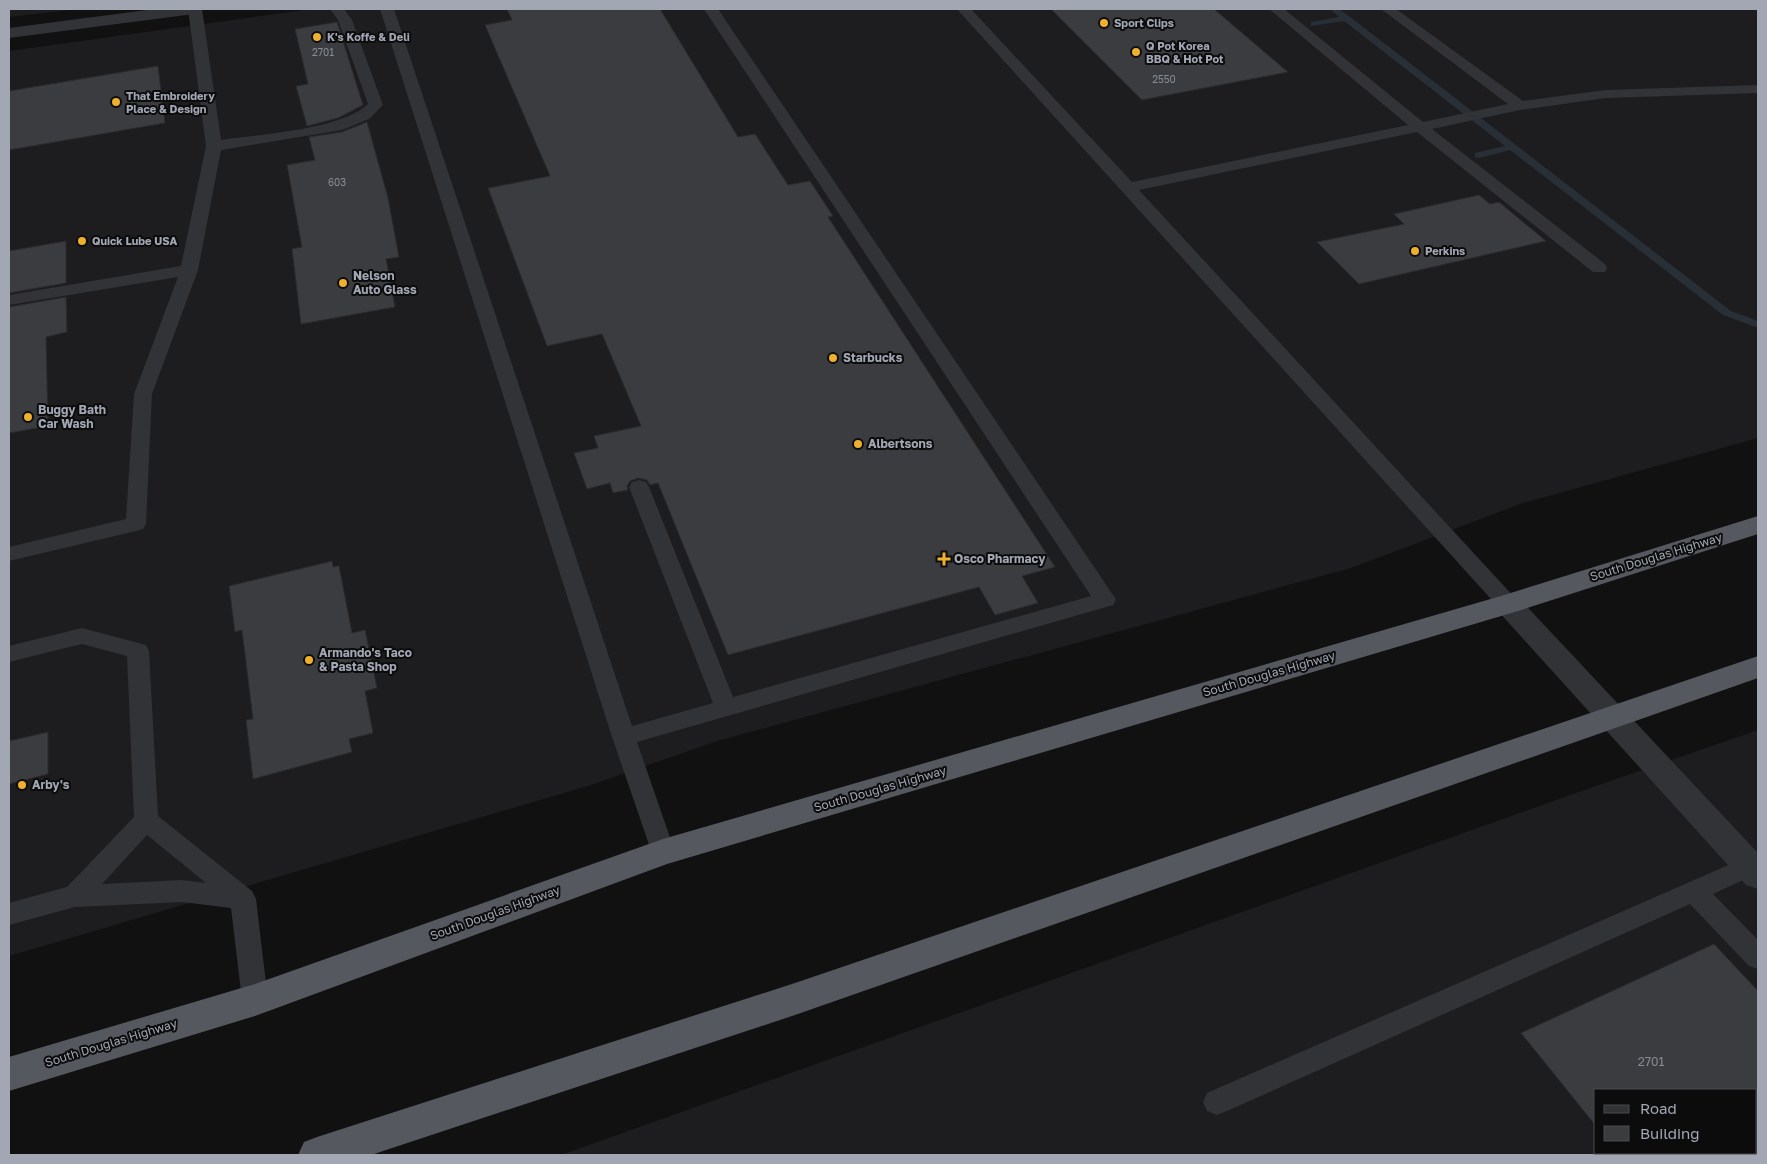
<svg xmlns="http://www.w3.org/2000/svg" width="1767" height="1164" font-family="'Golos Text',sans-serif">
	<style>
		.built { fill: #1d1d1f; fill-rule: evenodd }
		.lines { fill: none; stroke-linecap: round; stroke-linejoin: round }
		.stream { fill: #282f36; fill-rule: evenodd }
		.building { fill: #3b3c3f; stroke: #2b2b2e }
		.service { fill: #323337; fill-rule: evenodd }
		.minor { fill: #323337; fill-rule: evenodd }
		.trunk { fill: #56585f; fill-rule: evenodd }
		.poi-dot { fill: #eeb02d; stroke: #0c0c0d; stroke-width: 2 }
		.labels { text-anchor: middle; stroke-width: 4; stroke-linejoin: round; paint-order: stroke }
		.number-label { font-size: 10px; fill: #888c96 }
		.far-poi-label { font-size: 11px; font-weight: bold; fill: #a2a7b3; stroke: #0c0c0d; text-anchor: start }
		.poi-label { font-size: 12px; font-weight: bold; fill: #a2a7b3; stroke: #0c0c0d; text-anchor: start }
		.street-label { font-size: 12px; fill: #a2a7b3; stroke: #0c0c0d }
		.near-number-label { font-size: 12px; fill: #888c96 }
	</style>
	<rect width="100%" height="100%" fill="#111112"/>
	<!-- built -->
	<g class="built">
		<polygon points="9,9 77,9 9,17"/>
		<polygon points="312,9 1758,9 1758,438 1523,503 1351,568 717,741 591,785 9,956 9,51"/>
		<path d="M 1758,730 L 1758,1155 L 561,1155 L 1570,795 ZM 1596,1090 L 1756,1090 L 1756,1153 L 1596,1153 Z"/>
	</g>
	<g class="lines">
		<!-- stream -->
		<polygon class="stream" points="1330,9 1339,9 1349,16 1731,311 1758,321 1758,328 1723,315 1510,150 1479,158 1475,157 1475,153 1505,146 1344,21 1311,26 1311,22 1339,17"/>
	</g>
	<!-- building -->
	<g class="building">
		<polygon points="507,9 660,9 738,137 755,134 788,185 810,181 833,216 828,217 1055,567 1022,576 1038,603 995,615 979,587 728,655 658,483 650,485 647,480 638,478 630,481 627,486 628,490 613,493 610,483 587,489 574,453 598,448 594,436 641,426 602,334 547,346 488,188 550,176 485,25 512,20"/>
		<polygon points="1051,9 1214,9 1288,72 1142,100"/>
		<polygon points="337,22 363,105 338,118 307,126 296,86 308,84 295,29"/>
		<polygon points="158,66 165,123 9,150 9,91"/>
		<polygon points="367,122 388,198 399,257 386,259 395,307 301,324 292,249 302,247 287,165 315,160 309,137 342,132"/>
		<polygon points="1479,195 1490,204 1499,202 1546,241 1359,284 1317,242 1404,224 1394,214"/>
		<polygon points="66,241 66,283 9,293 9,251"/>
		<polygon points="66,297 67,332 46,337 48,426 9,433 9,307"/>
		<polygon points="332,561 333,567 339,566 352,633 365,630 377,688 365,691 373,733 349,739 352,752 253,779 246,720 253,719 242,630 235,632 229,586"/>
		<polygon points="48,732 48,774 9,784 9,741"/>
		<polygon points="1714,944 1758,991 1758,1155 1619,1155 1617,1153 1756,1153 1756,1090 1596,1090 1596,1126 1521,1033"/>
	</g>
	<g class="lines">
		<!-- service -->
		<g class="service">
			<path d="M 188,9 L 202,9 L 221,140 C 261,134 340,130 368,104 L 338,20 L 330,9 L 344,9 L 352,20 L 383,105 L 369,119 L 342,130 L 221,150 L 198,270 L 152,394 L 146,524 L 143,529 L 136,531 L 9,561 L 9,547 L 126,519 L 134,394 L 178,277 L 9,305 L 9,295 L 181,266 L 206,146 Z"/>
			<polygon points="380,9 394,9 632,726 713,703 629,487 632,482 639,480 646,482 649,487 733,697 1091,596 704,9 718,9 1113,595 1116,600 1113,605 637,742 675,852 672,859 663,862 654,859 612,737"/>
			<polygon points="957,9 971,9 1132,182 1408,125 1269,9 1284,9 1423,122 1508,104 1381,9 1396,9 1523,101 1606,90 1758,85 1758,93 1606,98 1520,110 1432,129 1605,264 1607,268 1605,272 1593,272 1417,132 1139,190 1516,599 1519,604 1516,609 1508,612 1500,609"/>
			<path d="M 82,628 L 146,645 L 149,651 L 158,816 L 252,891 L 256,899 L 268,1000 L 265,1009 L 255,1012 L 245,1009 L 242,1000 L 231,908 L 182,902 L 75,907 L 9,925 L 9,903 L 67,887 L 134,817 L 127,656 L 82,644 L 9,662 L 9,646 ZM 147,835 L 206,883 L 182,880 L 102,884 Z"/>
			<polygon points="1749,856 1758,859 1758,873 1713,894 1758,940 1758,969 1749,966 1690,904 1227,1111 1217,1115 1207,1111 1203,1102 1207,1093"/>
		</g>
		<!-- minor -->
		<g class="minor">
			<polygon points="155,9 203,9 200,13 194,14 9,38 9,28"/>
			<polygon points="1508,594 1518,597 1758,853 1758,889 1746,885 1498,611 1494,604 1498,597"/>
		</g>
		<!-- trunk -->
		<g class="trunk">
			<polygon points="1758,516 1758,534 1518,611 667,864 255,1016 9,1091 9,1057 255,984 663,839 1501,596"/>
			<polygon points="1758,656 1758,678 795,1015 371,1155 298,1155 304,1142 317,1137 795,983"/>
		</g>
	</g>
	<!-- markers -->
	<g class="poi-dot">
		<circle cx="1104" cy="23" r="5"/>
		<circle cx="317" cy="37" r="5"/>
		<circle cx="1136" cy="52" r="5"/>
		<circle cx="116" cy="102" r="5"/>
		<circle cx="82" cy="241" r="5"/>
		<circle cx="1415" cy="251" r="5"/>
		<circle cx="343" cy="283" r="5"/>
		<circle cx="833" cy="358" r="5"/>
		<circle cx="28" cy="417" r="5"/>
		<circle cx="858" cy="444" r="5"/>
		<path d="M941.5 551.5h5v5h5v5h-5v5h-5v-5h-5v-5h5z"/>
		<circle cx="309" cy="660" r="5"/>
		<circle cx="22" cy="785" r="5"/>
	</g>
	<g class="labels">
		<!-- number labels -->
		<g class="number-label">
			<text x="323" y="56">2701</text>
			<text x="1164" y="83">2550</text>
			<text x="337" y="186">603</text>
		</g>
		<!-- far-poi labels -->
		<g class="far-poi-label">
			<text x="1114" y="27">Sport Clips</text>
			<text x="327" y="41">K's Koffe &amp; Deli</text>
			<text x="1146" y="50">Q Pot Korea<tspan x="1146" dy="13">BBQ &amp; Hot Pot</tspan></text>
			<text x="126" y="100">That Embroidery<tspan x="126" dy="13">Place &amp; Design</tspan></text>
			<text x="92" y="245">Quick Lube USA</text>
			<text x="1425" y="255">Perkins</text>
		</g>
		<!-- poi labels -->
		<g class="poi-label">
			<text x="353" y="280">Nelson<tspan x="353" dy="14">Auto Glass</tspan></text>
			<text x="843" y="362">Starbucks</text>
			<text x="38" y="414">Buggy Bath<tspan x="38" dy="14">Car Wash</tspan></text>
			<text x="868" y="448">Albertsons</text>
			<text x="954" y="563">Osco Pharmacy</text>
			<text x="319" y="657">Armando's Taco<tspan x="319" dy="14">&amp; Pasta Shop</tspan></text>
			<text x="32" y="789">Arby's</text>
		</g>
		<!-- street labels -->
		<g class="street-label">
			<text transform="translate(1656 557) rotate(-17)" y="4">South Douglas Highway</text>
			<text transform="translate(1269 674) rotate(-16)" y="4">South Douglas Highway</text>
			<text transform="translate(880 789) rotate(-16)" y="4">South Douglas Highway</text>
			<text transform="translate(495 913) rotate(-20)" y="4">South Douglas Highway</text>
			<text transform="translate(111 1043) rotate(-17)" y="4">South Douglas Highway</text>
		</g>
		<!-- near-number labels -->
		<g class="near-number-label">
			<text x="1651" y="1066">2701</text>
		</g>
	</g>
	<!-- border -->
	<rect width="1767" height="1164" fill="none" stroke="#a2a7b3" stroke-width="20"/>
	<!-- legend -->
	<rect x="1594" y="1089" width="162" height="65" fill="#0c0c0d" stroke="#484a4f"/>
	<rect x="1604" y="1105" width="25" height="8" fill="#323337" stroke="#484a4f"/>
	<text x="1640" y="1114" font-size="15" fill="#a2a7b3">Road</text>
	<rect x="1604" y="1126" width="25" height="15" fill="#3b3c3f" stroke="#484a4f"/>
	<text x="1640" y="1139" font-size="15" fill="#a2a7b3">Building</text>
</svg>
